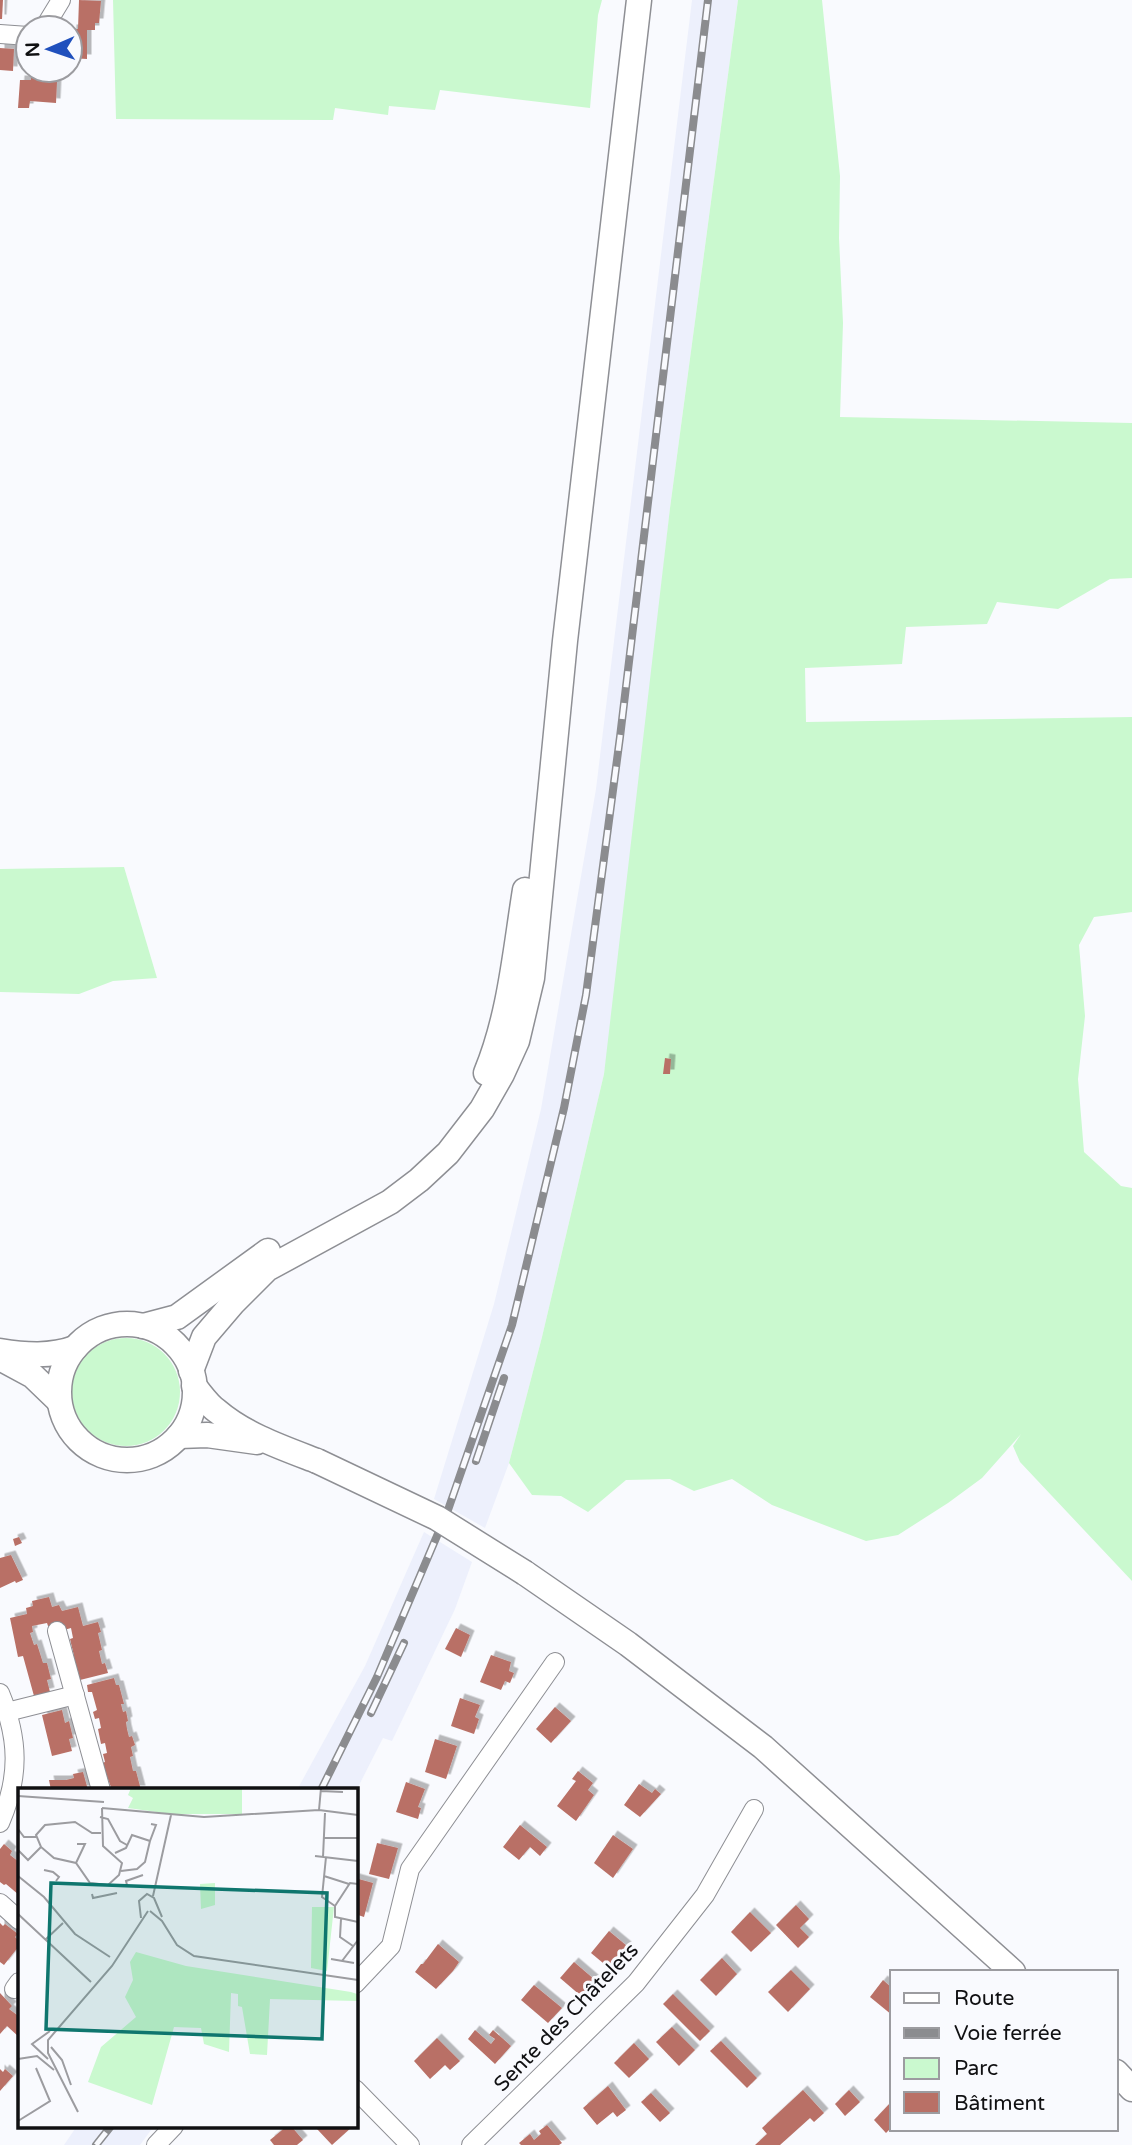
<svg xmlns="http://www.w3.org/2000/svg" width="1132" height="2145" font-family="'Varela Round',sans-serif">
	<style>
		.built { fill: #edf0fc }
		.green { fill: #caf9cf }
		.building { fill: #b97066; filter: url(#shadow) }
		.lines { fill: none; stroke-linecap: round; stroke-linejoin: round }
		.street-casing { stroke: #8e8f94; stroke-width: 20 }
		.secondary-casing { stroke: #8e8f94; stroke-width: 27 }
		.street { stroke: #fff; stroke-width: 18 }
		.secondary { stroke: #fff; stroke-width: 24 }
		.rail-casing { stroke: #8b8c8f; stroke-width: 8 }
		.rail { stroke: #f9fafe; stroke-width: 5; stroke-dasharray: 16; stroke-linecap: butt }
		.secondary-bridge-casing { stroke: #8e8f94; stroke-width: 27; stroke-linecap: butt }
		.secondary-bridge { stroke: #fff; stroke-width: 24 }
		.labels { text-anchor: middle; stroke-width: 6; stroke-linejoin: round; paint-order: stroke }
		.street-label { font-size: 21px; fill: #101012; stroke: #f9fafe }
		.inset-road { fill: none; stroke: #9c9ca0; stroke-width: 2 }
		.view { fill: #0f766e; fill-opacity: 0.15; stroke: #0f766e; stroke-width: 3.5 }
		.inset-edge { fill: none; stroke: #101012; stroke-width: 3.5 }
	</style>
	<defs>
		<filter id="shadow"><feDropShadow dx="4.5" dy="-4.5" stdDeviation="0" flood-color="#0004"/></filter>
	</defs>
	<rect width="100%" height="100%" fill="#f9fafe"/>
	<!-- built -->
	<g class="built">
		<polygon points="692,0 738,0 670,508 620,971 604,1074 542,1337 509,1463 485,1528 434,1499 494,1304 541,1109 596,789"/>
		<polygon points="424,1532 472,1562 455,1609 392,1741 383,1738 355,1793 355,1790 297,1790 365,1666"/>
		<polygon points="77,2126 154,2126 140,2145 64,2145"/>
	</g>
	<!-- green -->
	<g class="green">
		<polygon points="113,0 602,0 598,15 590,108 440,90 435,110 389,106 388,115 335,108 333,120 116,119"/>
		<polygon points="738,0 822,0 840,176 839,238 843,323 840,417 1132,423 1132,578 1110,579 1058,609 997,602 987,624 906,627 902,664 805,668 806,722 1132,717 1132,912 1094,917 1079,945 1085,1016 1078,1079 1084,1152 1121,1186 1132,1188 1132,1581 1020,1462 1013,1446 1021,1434 982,1478 948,1503 898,1535 866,1541 772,1505 732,1479 694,1491 670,1479 626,1480 588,1512 561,1496 532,1495 509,1463 542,1337 604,1074 670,508"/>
		<polygon points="124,867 157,978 113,981 79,994 0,992 0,869"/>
		<circle cx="126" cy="1392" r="54"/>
	</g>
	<!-- building -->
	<g class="building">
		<polygon points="0,0 3,0 2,19 0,19"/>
		<polygon points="79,0 101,1 99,23 95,23 95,30 87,30 87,59 70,58 72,29 78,29"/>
		<polygon points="0,48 14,49 13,71 0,70"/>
		<polygon points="31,75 49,76 49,82 57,82 56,103 30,101 29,108 18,108 20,80 31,80"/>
		<polygon points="665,1058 671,1059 670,1074 663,1074"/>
		<polygon points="19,1537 22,1543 15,1546 13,1539"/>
		<polygon points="11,1555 23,1580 16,1583 15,1581 0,1588 0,1558"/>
		<polygon points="49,1597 52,1607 59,1605 62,1611 78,1607 83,1626 98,1622 101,1632 98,1633 102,1650 99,1651 102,1664 105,1663 108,1673 80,1680 78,1671 74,1672 71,1657 74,1656 70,1639 73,1638 71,1628 64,1630 63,1625 48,1626 47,1623 32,1626 33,1632 30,1633 34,1645 37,1644 43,1663 47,1663 51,1679 47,1680 50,1692 34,1696 23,1656 18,1657 10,1618 27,1614 26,1608 33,1606 32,1601"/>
		<polygon points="456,1628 470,1635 461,1657 445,1649"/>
		<polygon points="491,1655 511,1662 509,1671 514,1673 510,1683 505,1681 501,1690 480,1682"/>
		<polygon points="114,1678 116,1685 119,1685 124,1704 121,1704 123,1712 126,1711 128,1721 126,1722 127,1729 129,1737 132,1736 135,1745 131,1747 133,1756 130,1757 133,1771 136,1771 141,1790 112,1790 102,1763 105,1762 103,1754 107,1753 105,1743 101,1744 98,1729 101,1728 99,1718 95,1719 93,1712 97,1710 92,1692 88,1692 87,1685"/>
		<polygon points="460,1698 480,1705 475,1717 479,1719 474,1734 451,1726"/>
		<polygon points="555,1707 571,1721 551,1743 536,1729"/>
		<polygon points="62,1710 65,1723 69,1721 73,1738 69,1739 72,1751 52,1756 42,1715"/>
		<polygon points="435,1739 457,1746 446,1779 425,1772"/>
		<polygon points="578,1771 593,1783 588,1790 594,1795 576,1821 557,1806 576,1781 572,1779"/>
		<polygon points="83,1772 88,1790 51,1790 49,1780 66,1780 74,1778 73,1774"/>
		<polygon points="406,1782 425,1789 418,1807 421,1808 418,1819 396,1812"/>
		<polygon points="639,1784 652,1793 655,1789 661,1794 640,1817 624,1805"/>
		<polygon points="520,1825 547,1847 540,1856 530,1847 519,1860 503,1847"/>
		<polygon points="613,1835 633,1849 613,1878 594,1863"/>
		<polygon points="377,1843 398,1848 389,1879 369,1874"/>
		<polygon points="4,1844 12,1851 10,1855 19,1862 19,1895 6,1884 4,1885 0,1882 0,1849"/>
		<polygon points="355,1878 373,1883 364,1917 355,1914"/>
		<polygon points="796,1905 809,1919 800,1928 809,1937 798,1948 776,1925"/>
		<polygon points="750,1912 771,1933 751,1952 731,1932"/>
		<polygon points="0,1923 3,1926 5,1924 18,1934 15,1937 19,1941 19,1946 4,1965 0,1962"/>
		<polygon points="609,1931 627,1946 609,1968 591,1953"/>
		<polygon points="438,1944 459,1962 453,1971 436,1989 415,1972 421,1964 423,1964"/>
		<polygon points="722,1958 737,1974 716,1996 700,1980"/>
		<polygon points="574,1962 595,1980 581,1996 560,1978"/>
		<polygon points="791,1970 810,1989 788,2012 768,1992"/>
		<polygon points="883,1980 892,1988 892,2015 870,1997"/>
		<polygon points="534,1985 562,2008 548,2023 521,2000"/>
		<polygon points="0,1993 12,2006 9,2009 17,2015 19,2012 19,2037 7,2026 0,2034"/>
		<polygon points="673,1994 710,2031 700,2041 663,2004"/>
		<polygon points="672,2027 695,2050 679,2066 656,2042"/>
		<polygon points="475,2030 491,2044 495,2039 489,2035 493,2030 511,2046 495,2064 468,2039"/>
		<polygon points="437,2038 460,2061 450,2070 445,2065 430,2079 414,2061"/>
		<polygon points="721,2041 757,2078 747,2088 710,2051"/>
		<polygon points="634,2043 649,2059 629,2078 614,2063"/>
		<polygon points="0,2069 3,2072 5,2069 13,2076 0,2091"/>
		<polygon points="608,2086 626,2110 617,2117 613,2112 597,2125 583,2108"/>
		<polygon points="803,2090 824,2113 814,2122 810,2118 780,2145 755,2145 767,2134 762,2128"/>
		<polygon points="849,2090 860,2102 845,2116 835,2104"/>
		<polygon points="651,2093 670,2113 660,2122 641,2102"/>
		<polygon points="892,2101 892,2127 886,2133 874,2120"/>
		<polygon points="547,2125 562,2143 559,2145 521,2145 519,2143 530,2134 534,2140 541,2134 539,2131"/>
		<polygon points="287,2126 291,2126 303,2140 297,2145 274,2145 270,2140"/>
		<polygon points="320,2126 353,2126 332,2145 317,2129"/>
	</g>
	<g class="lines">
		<!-- street casing -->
		<g class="street-casing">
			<g id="street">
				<polyline points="44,28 61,0"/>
				<polyline points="0,34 28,36"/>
				<polyline points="57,1631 101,1790"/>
				<path d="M 0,1693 C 19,1739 20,1777 0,1823"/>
				<polyline points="7,1712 75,1695"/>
				<polyline points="0,1903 19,1920"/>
				<polyline points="355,1984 391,1946 410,1869 555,1662"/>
				<polyline points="14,1989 19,1982"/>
				<polyline points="355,2089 410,2145"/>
				<polyline points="156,2145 174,2126"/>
				<polyline points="471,2145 636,1983 705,1895 754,1809"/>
			</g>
		</g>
		<!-- secondary casing -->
		<g class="secondary-casing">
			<g id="secondary">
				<path d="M 486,1073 C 510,1015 515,952 525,890"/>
				<circle cx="127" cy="1392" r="68"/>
				<polyline points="143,1326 177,1317 268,1251"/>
				<path d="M 0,1351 C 25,1355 51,1357 75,1348"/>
				<polyline points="0,1358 33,1376 59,1401"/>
				<polyline points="191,1371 204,1337 233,1303 267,1269 390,1202 419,1180 448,1153 482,1109 502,1074 517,1041 532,978 565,641 639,0"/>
				<path d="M 194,1386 C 201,1394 208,1405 217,1411 C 245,1435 283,1448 317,1461"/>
				<polyline points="179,1436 207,1435 257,1442"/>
				<polyline points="525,1573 628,1644 763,1747 1013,1972"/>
				<polyline points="1116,2072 1132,2089"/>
			</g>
		</g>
		<!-- street -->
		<use href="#street" class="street"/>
		<!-- secondary -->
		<use href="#secondary" class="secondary"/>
		<!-- rail casing -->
		<g class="rail-casing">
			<g id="rail">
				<polyline points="476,1461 504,1378"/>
				<polyline points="371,1713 404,1643"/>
				<polyline points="321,1790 377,1677 448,1510 512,1325 564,1108 586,995 620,737 708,0"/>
				<polyline points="96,2145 111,2126"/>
			</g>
		</g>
		<!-- rail -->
		<use href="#rail" class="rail"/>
		<!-- secondary-bridge casing -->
		<g class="secondary-bridge-casing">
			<polyline id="secondary-bridge" points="317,1461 437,1518 525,1573"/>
		</g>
		<!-- secondary-bridge -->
		<use href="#secondary-bridge" class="secondary-bridge"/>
	</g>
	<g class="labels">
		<!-- street labels -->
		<g class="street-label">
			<text transform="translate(566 2017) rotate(-46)" y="7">Sente des Châtelets</text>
		</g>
	</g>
	<!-- overview -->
	<g transform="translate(18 1788)">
		<rect width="340" height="340" fill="#f9fafe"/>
		<path d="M 113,0 L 224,0 L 224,26 L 153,26 L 110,20 L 115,10 L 110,7 ZM 197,95 L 197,117 L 183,121 L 182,96 ZM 294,119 L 316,119 L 309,183 L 293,180 ZM 118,164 L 168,178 L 333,204 L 339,206 L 339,213 L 252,211 L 249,267 L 232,266 L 224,219 L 220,218 L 220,206 L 213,205 L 211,264 L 186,256 L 183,240 L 156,239 L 134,317 L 70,294 L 83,259 L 118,229 L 107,209 L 115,192 L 112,174 Z" fill="#caf9cf"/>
		<path class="inset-road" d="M 303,3 L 325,4M 0,8 L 86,14M 84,20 L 186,29 L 301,22 L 340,27M 301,22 L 303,0M 82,29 L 90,31 L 102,53 L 109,57M 0,41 L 6,49 L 18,49M 83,45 L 74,45 L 57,34 L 27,37 L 18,47 L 23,59 L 36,70 L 58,75 L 72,95 L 90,97 L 101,87 L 104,75 L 85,58 L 84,20M 306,50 L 340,50M 132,53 L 138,37 L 133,36M 0,62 L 10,72 L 23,59M 97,65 L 108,60 L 114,47 L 132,53 L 127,74 L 119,81 L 103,83M 297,68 L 340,73M 305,69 L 307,25M 308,69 L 304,109 L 317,118M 58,75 L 67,56 L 59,56M 26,82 L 35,84 L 41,89 L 38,93M 0,88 L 26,109 L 57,146 L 92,169M 306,88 L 331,96M 340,96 L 332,95 L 317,118 L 317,129 L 340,134M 109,97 L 108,93 L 125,87M 74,106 L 75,110 L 99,105M 135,108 L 153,27M 132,123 L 144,133 L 159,157 L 176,168 L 340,192M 0,126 L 73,194M 123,130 L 121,113 L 129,106 L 136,110 L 144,129M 323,131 L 322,149 L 335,158M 27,152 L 45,135M 313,171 L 336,175M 324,173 L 340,152M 33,259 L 44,272 L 53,297M 0,271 L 19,268 L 36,282M 30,271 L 14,256 L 32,243M 60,324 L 30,265 L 30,252 L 94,178 L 130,123M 0,333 L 32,313 L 18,280"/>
		<path class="view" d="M 33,95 L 309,105 L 304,251 L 28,241 Z"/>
		<rect width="340" height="340" class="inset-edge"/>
	</g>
	<!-- legend -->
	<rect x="890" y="1970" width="228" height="161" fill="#f9fafe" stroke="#9c9ca0" stroke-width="2"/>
	<rect x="904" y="1993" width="35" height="10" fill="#ffffff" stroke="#9c9ca0" stroke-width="2"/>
	<text x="954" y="2005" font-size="21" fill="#101012">Route</text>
	<rect x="904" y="2028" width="35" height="10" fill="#8b8c8f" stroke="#9c9ca0" stroke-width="2"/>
	<text x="954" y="2040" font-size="21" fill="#101012">Voie ferrée</text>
	<rect x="904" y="2058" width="35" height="21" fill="#caf9cf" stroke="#9c9ca0" stroke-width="2"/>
	<text x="954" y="2075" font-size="21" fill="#101012">Parc</text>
	<rect x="904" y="2092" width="35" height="21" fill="#b97066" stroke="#9c9ca0" stroke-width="2"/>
	<text x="954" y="2110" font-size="21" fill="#101012">Bâtiment</text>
	<!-- north arrow -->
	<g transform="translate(49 49) rotate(268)"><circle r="33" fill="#f9fafe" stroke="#9c9ca0" stroke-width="2"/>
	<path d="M0-5L12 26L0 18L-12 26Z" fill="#2050bd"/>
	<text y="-10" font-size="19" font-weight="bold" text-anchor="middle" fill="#101012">N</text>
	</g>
</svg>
